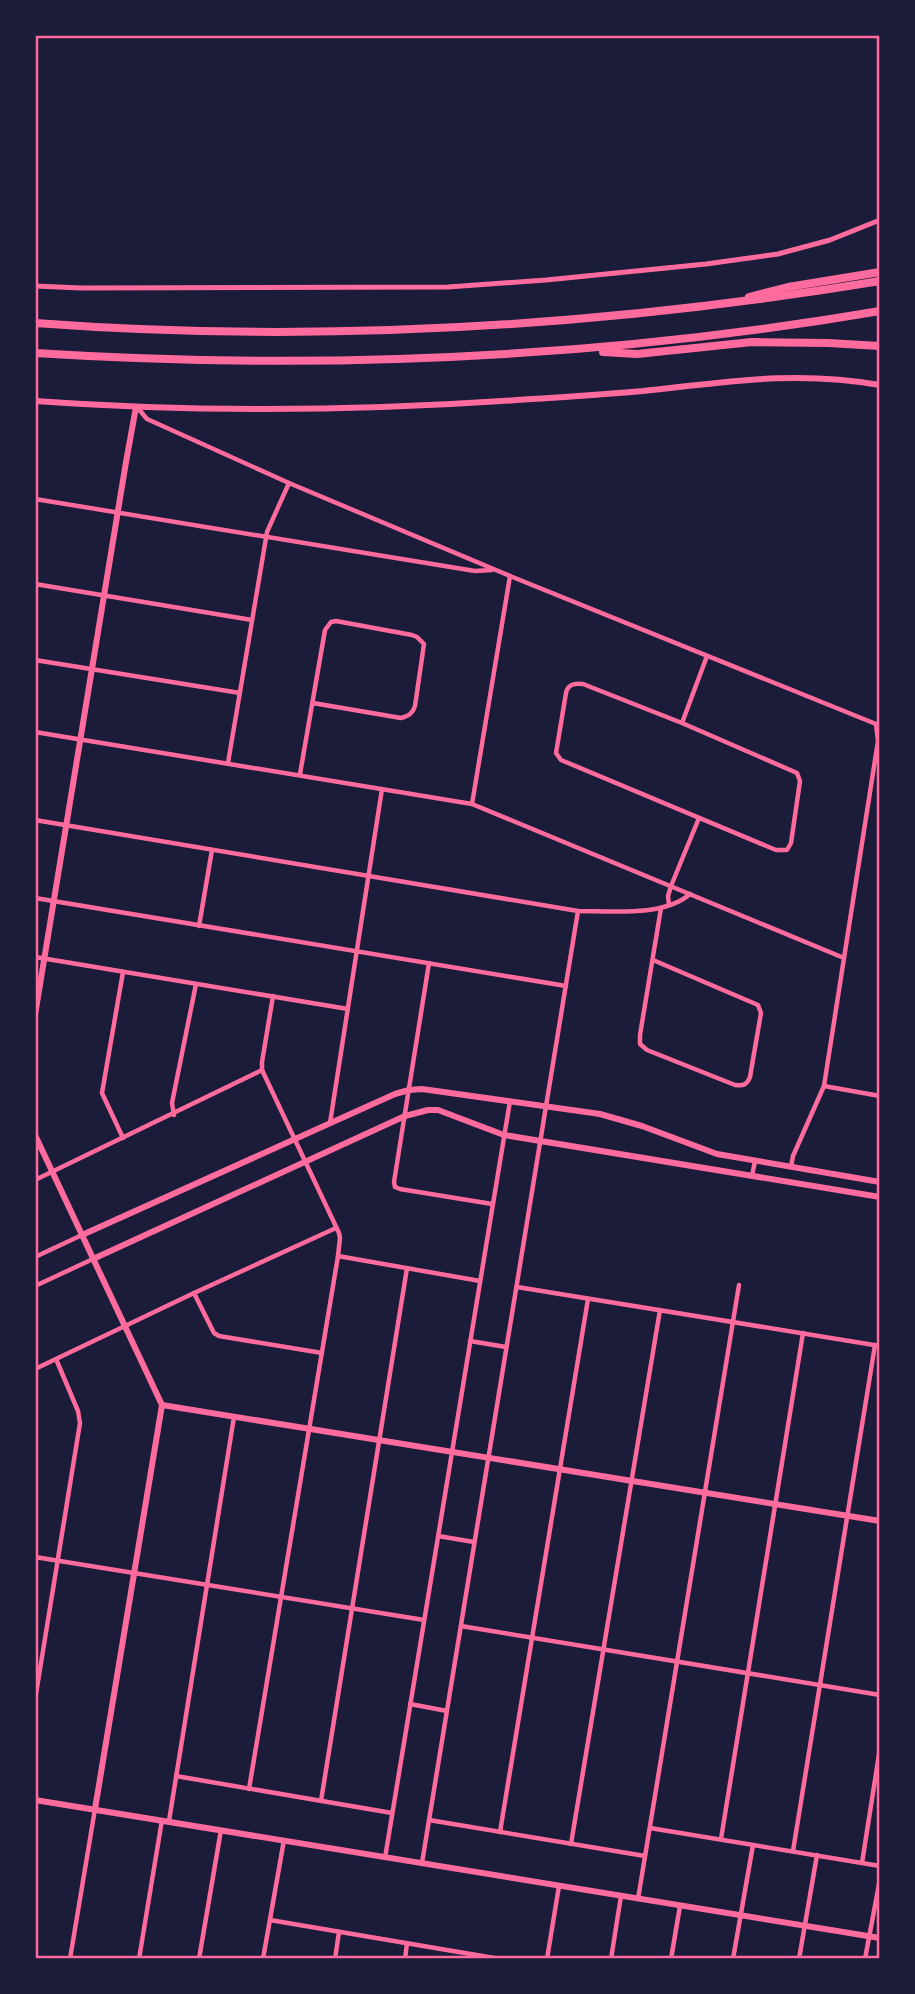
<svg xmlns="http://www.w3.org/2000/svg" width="915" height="1994" font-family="'IBM Plex Serif',serif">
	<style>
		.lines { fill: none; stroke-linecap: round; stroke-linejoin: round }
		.minor { stroke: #ff6b9d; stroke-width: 4.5 }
		.tertiary { stroke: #ff6b9d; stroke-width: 5 }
		.secondary { stroke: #ff6b9d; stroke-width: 6 }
		.motorway { stroke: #ff6b9d; stroke-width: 8 }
		.neatline { fill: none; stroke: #ff6b9d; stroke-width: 2.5 }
	</style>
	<rect width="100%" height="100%" fill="#1b1b3a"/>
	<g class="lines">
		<!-- minor -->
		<g class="minor">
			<polyline points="137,407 147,419 289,483 510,576 876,724 878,741 824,1086 793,1156 791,1167"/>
			<polyline points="35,499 475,571 492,570"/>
			<polyline points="35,584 252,620"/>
			<polyline points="35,660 240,693"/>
			<path d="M 682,723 L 583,684 C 575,683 568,684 566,693 L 556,753 L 561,760 L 776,850 L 787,850 L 791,843 L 800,781 L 797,773 L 682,723 L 707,656"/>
			<polyline points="35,732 472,804 844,958"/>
			<polyline points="228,763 267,532 289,483"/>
			<path d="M 300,774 L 325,630 L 331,622 L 336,621 L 412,635 L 417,637 L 424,644 L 415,706 C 413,713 409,716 401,718 L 313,703"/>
			<polyline points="472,804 510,576"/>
			<path d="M 35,820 L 578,911 C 611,911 664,917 690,894"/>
			<polyline points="35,898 566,986"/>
			<polyline points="669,905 668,896 671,886 699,818"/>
			<polyline points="199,926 212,850"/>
			<polyline points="35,957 348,1009"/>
			<path d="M 653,960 L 758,1005 L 761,1013 L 750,1077 C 747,1085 743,1086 735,1085 L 647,1050 L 640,1044 L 640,1035 L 661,908"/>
			<polyline points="429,963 394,1182 395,1187 400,1189 492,1204"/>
			<polyline points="273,996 262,1062 262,1070 339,1233 340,1238 338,1256 480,1281"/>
			<polyline points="824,1086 880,1096"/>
			<polyline points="174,1115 172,1103 196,984"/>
			<polyline points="330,1123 382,789"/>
			<polyline points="123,1138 102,1093 123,972"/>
			<polyline points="752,1176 755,1161"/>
			<polyline points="35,1180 262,1070"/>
			<polyline points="35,1257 82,1235"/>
			<polyline points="35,1286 93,1259"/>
			<polyline points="517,1287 880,1346"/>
			<polyline points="194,1293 214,1333 219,1336 322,1353"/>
			<polyline points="470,1341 506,1347"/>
			<polyline points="35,1369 194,1293 336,1228"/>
			<polyline points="438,1536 474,1542"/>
			<polyline points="35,1557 424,1620"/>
			<polyline points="461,1626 880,1695"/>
			<polyline points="35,1700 80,1423 78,1411 56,1359"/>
			<polyline points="410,1704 447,1711"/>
			<polyline points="176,1776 392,1813"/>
			<polyline points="249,1789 338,1256"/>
			<polyline points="321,1801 407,1268"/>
			<polyline points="429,1820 645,1856"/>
			<polyline points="169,1821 234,1417"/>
			<polyline points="650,1828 880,1866"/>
			<polyline points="500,1832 588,1299"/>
			<polyline points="721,1839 803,1333"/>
			<polyline points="571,1844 660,1310"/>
			<polyline points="793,1851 875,1345"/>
			<polyline points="385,1858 510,1101"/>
			<polyline points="422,1863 578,911"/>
			<polyline points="862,1863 880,1748"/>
			<polyline points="638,1899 739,1285"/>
			<polyline points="270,1920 500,1959"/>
			<polyline points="70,1959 95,1809"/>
			<polyline points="139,1959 162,1820"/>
			<polyline points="199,1959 221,1830"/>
			<polyline points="263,1959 284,1840"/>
			<polyline points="335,1959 339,1932"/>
			<polyline points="405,1959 407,1943"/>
			<polyline points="547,1959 559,1886"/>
			<polyline points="611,1959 621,1896"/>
			<polyline points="671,1959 680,1906"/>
			<polyline points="733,1959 753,1845"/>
			<polyline points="799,1959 817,1855"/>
			<polyline points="865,1959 880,1879"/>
		</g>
		<!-- tertiary -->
		<polyline class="tertiary" points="35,286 81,288 448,287 546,280 706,264 778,254 830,240 880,220"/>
		<!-- secondary -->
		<g class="secondary">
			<path d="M 35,401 C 201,413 367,411 532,399 C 569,397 606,394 643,391 C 726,382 796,370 880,385"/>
			<polyline points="35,1015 126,462 136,407"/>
			<polyline points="35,1135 162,1405 95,1809"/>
			<polyline points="82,1235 395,1094 409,1090 422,1089 600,1114 642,1126 717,1154 880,1182"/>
			<polyline points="93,1259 405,1116 428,1110 438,1110 504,1135 880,1197"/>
			<polyline points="162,1405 880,1521"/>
			<polyline points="35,1800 880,1938"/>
		</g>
		<!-- motorway -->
		<g class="motorway">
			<polyline points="749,297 788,287 880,272"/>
			<path d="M 35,323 C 318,344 601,327 880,281"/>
			<polyline points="603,352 637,354 752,342 828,343 880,346"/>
			<path d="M 35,353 C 320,371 598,359 880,311"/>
		</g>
	</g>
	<!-- border -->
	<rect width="915" height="1994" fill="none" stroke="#1b1b3a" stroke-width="74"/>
	<rect x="37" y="37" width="841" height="1920" class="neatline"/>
</svg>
